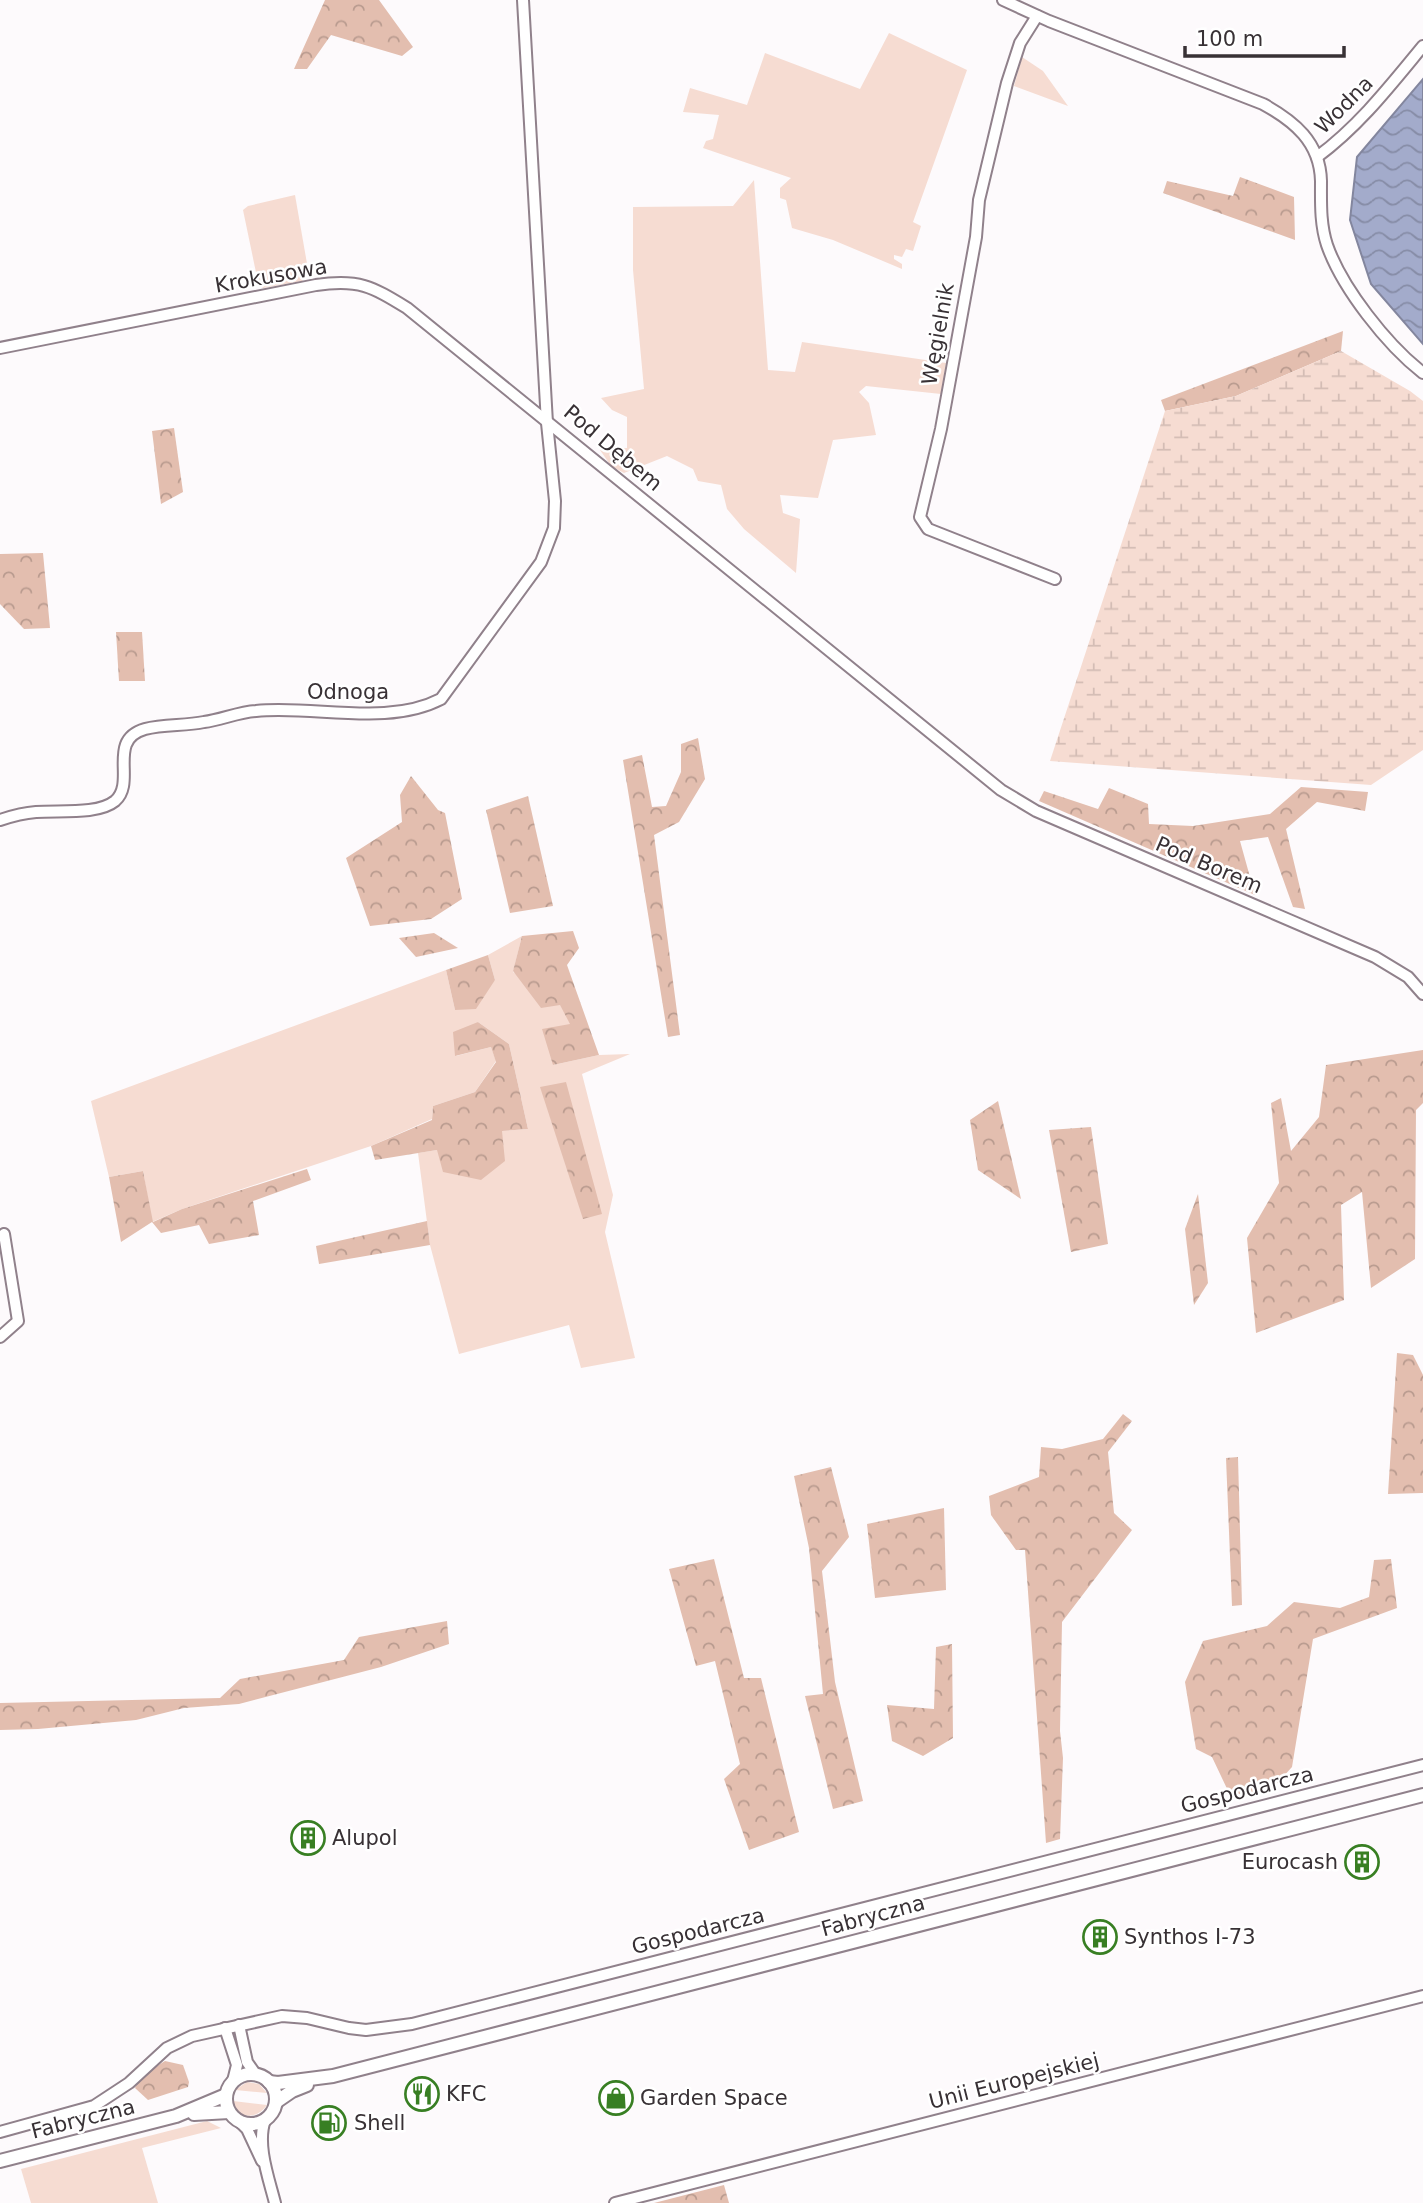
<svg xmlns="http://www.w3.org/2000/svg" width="1423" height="2203" font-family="'DejaVu Sans',sans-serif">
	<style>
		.green { fill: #f6dcd2 }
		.forest { fill: url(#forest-crowns) }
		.wetland { fill: url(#wetland-marsh) }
		.water { fill: url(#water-waves); stroke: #83869e; stroke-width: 2 }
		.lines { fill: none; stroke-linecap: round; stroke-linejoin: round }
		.minor-casing { stroke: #90818b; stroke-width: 14 }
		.major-casing { stroke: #90818b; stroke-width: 16 }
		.minor { stroke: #fff; stroke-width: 10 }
		.major { stroke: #fff; stroke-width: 12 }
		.labels { text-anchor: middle; stroke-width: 5; stroke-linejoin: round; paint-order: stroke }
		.street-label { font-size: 21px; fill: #383135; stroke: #fff }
		.poi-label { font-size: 21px; fill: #383135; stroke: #fff; text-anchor: start }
	</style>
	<defs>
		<pattern id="forest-crowns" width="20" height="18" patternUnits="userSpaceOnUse" patternTransform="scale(1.75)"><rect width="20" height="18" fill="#e3beaf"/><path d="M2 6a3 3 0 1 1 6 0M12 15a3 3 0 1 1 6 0" fill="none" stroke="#b99b8f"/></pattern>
		<pattern id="wetland-marsh" width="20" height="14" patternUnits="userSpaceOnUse" patternTransform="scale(1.75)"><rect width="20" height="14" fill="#f6dcd2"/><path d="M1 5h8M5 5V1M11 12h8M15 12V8" fill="none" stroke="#d4bdb5"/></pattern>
		<pattern id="water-waves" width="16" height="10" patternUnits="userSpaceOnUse" patternTransform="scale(1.75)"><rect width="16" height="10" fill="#a3abcb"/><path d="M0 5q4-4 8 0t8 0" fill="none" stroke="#868ca6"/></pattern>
	</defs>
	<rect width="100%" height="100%" fill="#fdfafc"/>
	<!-- green -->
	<g class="green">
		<polygon points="889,33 967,70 913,222 921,226 913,251 906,249 902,257 894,255 894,259 902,264 902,269 833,240 792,228 786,200 780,198 780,188 791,178 703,148 706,141 713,139 719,115 683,112 690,88 747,105 765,53 860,89"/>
		<polygon points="1022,57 1043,71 1068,106 1014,86"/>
		<polygon points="754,180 768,370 795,372 802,342 946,363 941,394 866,386 859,392 869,403 876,435 833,440 818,498 780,495 783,513 800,519 796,573 744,529 727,509 721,485 698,481 693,469 667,456 624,473 611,466 600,450 627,448 627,417 612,410 601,398 644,389 633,270 633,207 733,206"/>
		<polygon points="295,195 309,275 302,281 263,288 258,282 243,210 248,206"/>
		<polygon points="522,936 513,972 560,1004 571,1024 553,1065 599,1055 630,1054 582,1074 613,1195 605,1232 635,1358 581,1368 569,1325 459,1354 430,1245 418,1153 437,1150 502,1131 528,1129 509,1044 478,1022 456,1056 491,1047 496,1061 475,1092 433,1106 432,1119 371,1146 182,1209 152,1222 143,1171 109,1177 91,1101 446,970 455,1010 495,980 488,955"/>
		<polygon points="247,2082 259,2084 267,2093 235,2090"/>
		<path d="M 233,2101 L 267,2105 C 258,2119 237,2121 233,2101 Z"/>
		<polygon points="207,2121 221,2128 142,2148 158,2203 31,2203 21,2169"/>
	</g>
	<!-- forest -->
	<g class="forest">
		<polygon points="325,0 379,0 413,47 402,56 331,35 307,69 294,69"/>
		<polygon points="1240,177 1294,197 1295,240 1163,193 1167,181 1233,196"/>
		<polygon points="1343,331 1341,351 1236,396 1165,411 1161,400"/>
		<polygon points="174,428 183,492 161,504 152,431"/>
		<polygon points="43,553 50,628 24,629 0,604 0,554"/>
		<polygon points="116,632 142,632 145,681 119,681"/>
		<polygon points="698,738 705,779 679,822 654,835 680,1035 668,1037 623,760 642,755 652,807 666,806 681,772 681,744"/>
		<polygon points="411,776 438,810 445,813 462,899 431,919 370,926 346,858 402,822 400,795"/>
		<polygon points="1301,787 1368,792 1365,811 1317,802 1286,829 1305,909 1293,907 1268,837 1240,841 1255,895 1039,801 1044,791 1098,809 1109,788 1148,804 1149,824 1193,826 1270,814"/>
		<polygon points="528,796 553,906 510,913 486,810"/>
		<polygon points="573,931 579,948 567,965 599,1055 553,1065 542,1029 570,1024 560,1005 541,1008 513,971 522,936"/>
		<polygon points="434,933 458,948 416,957 399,938"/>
		<polygon points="488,955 495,980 476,1009 455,1010 446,970"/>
		<polygon points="478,1022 509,1044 528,1129 502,1131 505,1161 481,1180 443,1172 437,1150 375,1160 371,1146 432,1120 433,1106 475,1092 496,1062 491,1047 455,1056 453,1032"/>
		<polygon points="1423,1050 1423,1103 1416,1110 1415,1259 1371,1288 1362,1192 1341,1205 1344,1300 1256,1333 1247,1238 1279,1183 1271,1103 1281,1098 1291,1151 1319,1117 1326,1065"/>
		<polygon points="566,1082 602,1214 583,1219 540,1087"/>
		<polygon points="998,1101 1021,1199 978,1170 970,1120"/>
		<polygon points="1091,1127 1108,1244 1071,1252 1049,1130"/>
		<polygon points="307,1169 311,1180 253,1201 259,1235 209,1244 199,1225 161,1233 152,1222 121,1242 109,1177 143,1171 153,1222 182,1209"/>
		<polygon points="1198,1194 1208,1283 1194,1305 1185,1229"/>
		<polygon points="427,1221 430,1245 319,1264 316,1246"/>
		<polygon points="1397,1353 1413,1355 1423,1375 1423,1493 1388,1494"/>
		<polygon points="1123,1414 1132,1421 1108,1452 1114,1513 1132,1530 1062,1622 1060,1731 1063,1758 1060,1839 1046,1843 1025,1550 1016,1550 991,1515 989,1496 1039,1477 1041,1447 1062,1449 1103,1439"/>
		<polygon points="1238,1457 1242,1605 1232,1606 1226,1458"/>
		<polygon points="831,1467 849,1537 822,1571 835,1682 863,1801 833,1809 805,1696 823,1694 809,1548 794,1476"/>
		<polygon points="944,1508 946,1590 875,1598 867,1524"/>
		<polygon points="714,1559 744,1678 761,1678 799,1832 749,1850 724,1779 740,1764 715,1661 696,1666 669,1569"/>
		<polygon points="1391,1559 1397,1608 1313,1639 1292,1767 1271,1790 1230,1795 1212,1757 1196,1749 1185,1682 1203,1641 1267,1626 1294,1602 1340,1608 1369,1597 1374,1560"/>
		<polygon points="447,1621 449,1644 381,1667 239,1704 184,1708 136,1720 38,1729 0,1730 0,1703 220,1698 240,1679 344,1660 359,1637"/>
		<polygon points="952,1644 953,1738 923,1756 892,1741 887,1705 934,1709 936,1647"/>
		<polygon points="165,2061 183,2065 189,2082 188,2087 148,2100 135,2088 141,2076"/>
		<polygon points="724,2185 729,2203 654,2203"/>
	</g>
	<!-- wetland -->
	<polygon class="wetland" points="1341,351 1410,391 1423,401 1423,750 1371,785 1050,761 1165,411 1236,396"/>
	<!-- water -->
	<polygon class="water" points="1423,79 1423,344 1371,284 1350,220 1357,157"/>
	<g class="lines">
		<!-- minor casing -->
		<g class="minor-casing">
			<g id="minor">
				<path d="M 1003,0 L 1049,21 L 1263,104 C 1294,121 1320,142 1321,181 C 1321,202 1320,224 1327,245 C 1342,288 1387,345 1423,373"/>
				<polyline points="1037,16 1020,43 1007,83 979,200 976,237 941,429 920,517 928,529 1055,579"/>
				<path d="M 1317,157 C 1359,126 1390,86 1423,46"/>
				<path d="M 0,348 L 316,285 C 359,279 371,286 407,308 L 1001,790 L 1036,811 L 1375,957 L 1408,977 L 1423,994"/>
				<path d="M 0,820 C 12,816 24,813 36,812 C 58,810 98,815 115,801 C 137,782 106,740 145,729 C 164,724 185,726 204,722 C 221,720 238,712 256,711 C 315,705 387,727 441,699 L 541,562 L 554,528 L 555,501 L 547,423 L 523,0"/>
				<polyline points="0,1337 18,1321 4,1234"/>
				<polyline points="239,2025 247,2062 256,2075"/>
				<polyline points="225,2028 237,2065 233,2081"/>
				<path d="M 265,2120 C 256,2144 269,2179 275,2203"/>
				<polyline points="241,2123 247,2129 262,2161"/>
				<polyline points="0,2132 94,2106 129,2083 167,2048 192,2036 282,2016 307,2018 349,2028 366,2030 412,2024 1423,1765"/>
				<polyline points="615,2203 1423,1996"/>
			</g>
		</g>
		<!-- major casing -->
		<g class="major-casing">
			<g id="major">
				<circle cx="251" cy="2099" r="25"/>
				<polyline points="269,2082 278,2083 333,2076 1423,1795"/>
				<polyline points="276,2102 292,2091 307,2085"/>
				<polyline points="194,2114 229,2112"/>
				<polyline points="0,2161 176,2116 226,2095"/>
			</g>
		</g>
		<!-- minor -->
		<use href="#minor" class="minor"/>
		<!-- major -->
		<use href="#major" class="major"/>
	</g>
	<!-- icons -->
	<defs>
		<g id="building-ring" transform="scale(1.75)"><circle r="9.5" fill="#fff" stroke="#387f23" stroke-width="1.5"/><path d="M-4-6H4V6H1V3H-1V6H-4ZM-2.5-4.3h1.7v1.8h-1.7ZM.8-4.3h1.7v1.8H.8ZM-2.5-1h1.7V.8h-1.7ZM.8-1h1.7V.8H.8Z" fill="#387f23"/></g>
		<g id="restaurant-ring" transform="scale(1.75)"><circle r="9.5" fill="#fff" stroke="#387f23" stroke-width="1.5"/><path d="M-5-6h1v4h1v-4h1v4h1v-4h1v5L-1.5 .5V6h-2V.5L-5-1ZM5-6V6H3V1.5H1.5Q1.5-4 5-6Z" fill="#387f23"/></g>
		<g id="shop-ring" transform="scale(1.75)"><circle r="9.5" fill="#fff" stroke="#387f23" stroke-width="1.5"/><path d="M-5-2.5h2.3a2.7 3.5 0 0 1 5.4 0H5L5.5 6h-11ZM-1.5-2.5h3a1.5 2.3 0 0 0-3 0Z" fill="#387f23"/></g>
		<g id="fuel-ring" transform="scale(1.75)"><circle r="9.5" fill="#fff" stroke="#387f23" stroke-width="1.5"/><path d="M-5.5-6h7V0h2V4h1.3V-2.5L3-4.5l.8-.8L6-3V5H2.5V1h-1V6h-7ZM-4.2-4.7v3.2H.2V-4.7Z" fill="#387f23"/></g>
	</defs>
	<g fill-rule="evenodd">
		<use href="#building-ring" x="308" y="1838"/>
		<use href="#building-ring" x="1362" y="1862"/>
		<use href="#building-ring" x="1100" y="1937"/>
		<use href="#restaurant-ring" x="422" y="2094"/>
		<use href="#shop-ring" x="616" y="2098"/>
		<use href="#fuel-ring" x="329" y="2123"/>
	</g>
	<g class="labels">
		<!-- street labels -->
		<g class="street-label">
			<text transform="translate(1344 105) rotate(-45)" y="7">Wodna</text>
			<text transform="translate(271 276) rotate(-10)" y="7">Krokusowa</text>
			<text transform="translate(938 334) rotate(-80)" y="7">Węgielnik</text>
			<text transform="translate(613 448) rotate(40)" y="7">Pod Dębem</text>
			<text x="348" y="699">Odnoga</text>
			<text transform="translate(1209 865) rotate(23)" y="7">Pod Borem</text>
			<text transform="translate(1247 1790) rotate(-14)" y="7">Gospodarcza</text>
			<text transform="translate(873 1916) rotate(-15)" y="7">Fabryczna</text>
			<text transform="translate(698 1931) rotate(-14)" y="7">Gospodarcza</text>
			<text transform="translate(1014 2081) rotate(-14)" y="7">Unii Europejskiej</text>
			<text transform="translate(83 2119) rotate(-14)" y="7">Fabryczna</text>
		</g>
		<!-- poi labels -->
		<g class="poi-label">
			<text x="332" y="1845">Alupol</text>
			<text x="1338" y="1869" text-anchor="end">Eurocash</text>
			<text x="1124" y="1944">Synthos I-73</text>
			<text x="446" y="2101">KFC</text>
			<text x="640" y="2105">Garden Space</text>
			<text x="354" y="2130">Shell</text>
		</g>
	</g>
	<!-- scale -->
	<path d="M1185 46v10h159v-10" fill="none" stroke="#383135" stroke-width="3.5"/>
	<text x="1196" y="46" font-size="21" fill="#383135" stroke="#ffffff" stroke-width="5" paint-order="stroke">100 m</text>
</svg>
